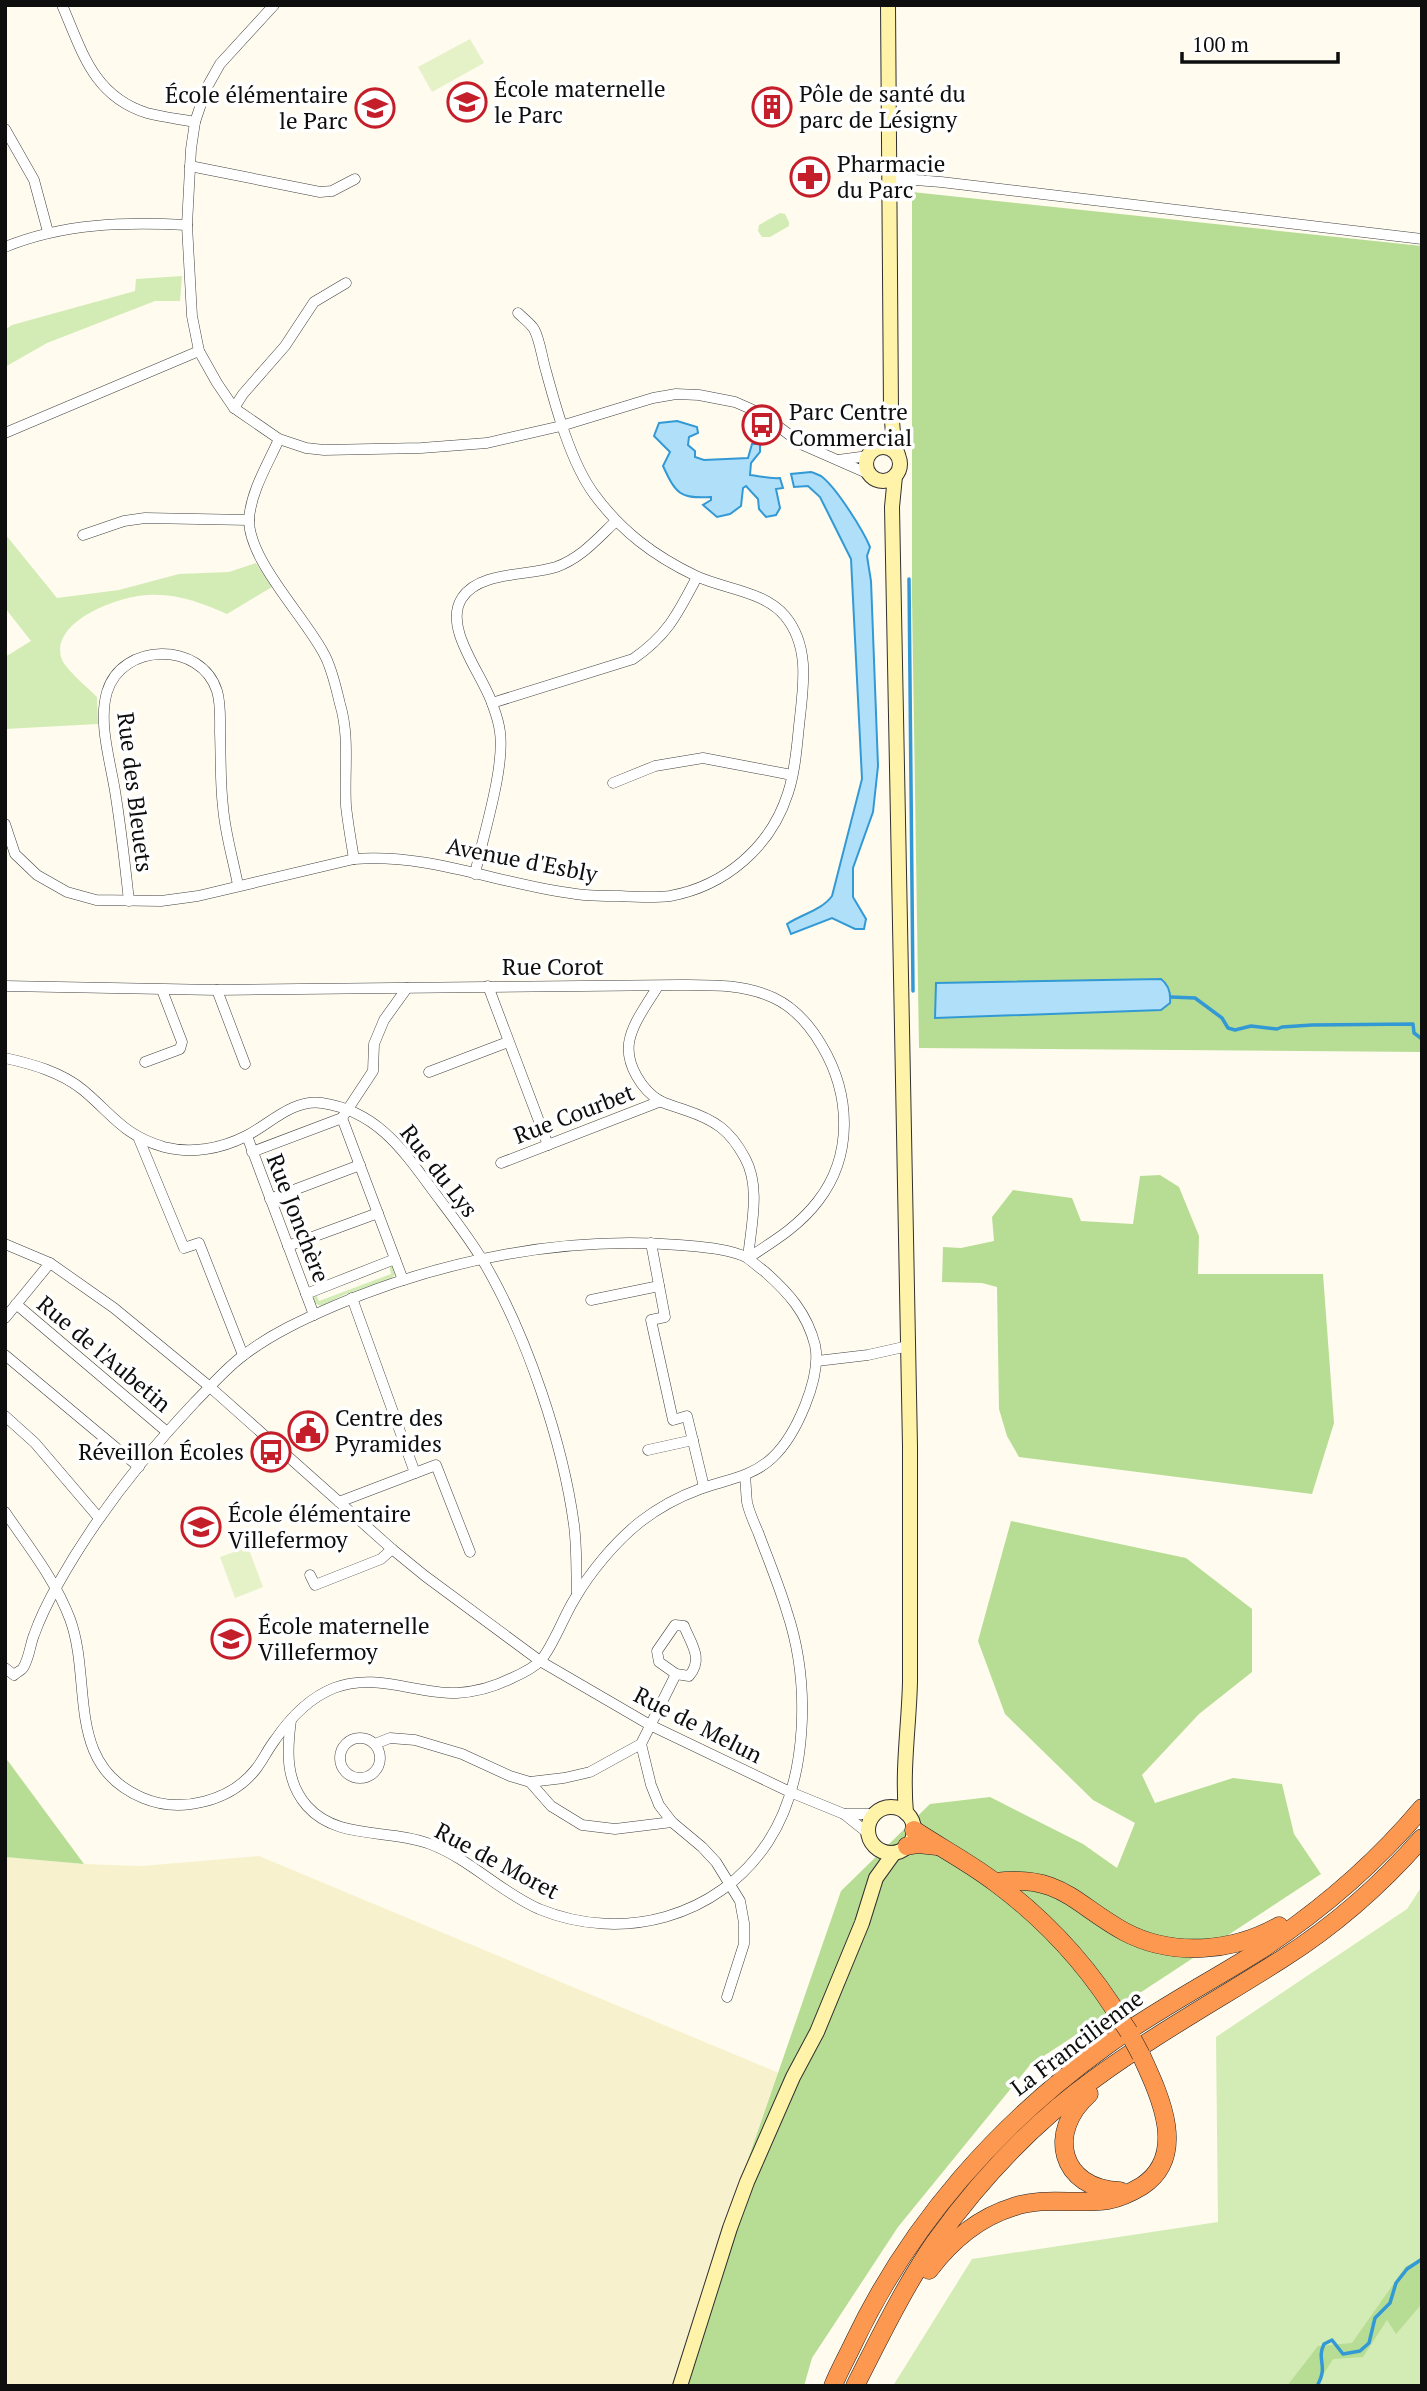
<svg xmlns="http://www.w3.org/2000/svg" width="1427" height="2391" font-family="'PT Serif',serif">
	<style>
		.farmland { fill: #f7f2cd }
		.green { fill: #d3ecb5 }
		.forest { fill: #b7dd94 }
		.pitch { fill: #e5f2c8 }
		.water { fill: #b0e0f9; stroke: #3399d5; stroke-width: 2 }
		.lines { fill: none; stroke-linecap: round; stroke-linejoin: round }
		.stream { stroke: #3399d5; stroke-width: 3.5 }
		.street-casing { stroke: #414141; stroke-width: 11 }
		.secondary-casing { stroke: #303030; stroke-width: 16 }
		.highway-casing { stroke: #1f1f1f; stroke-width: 19 }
		.street { stroke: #fff; stroke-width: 10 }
		.secondary { stroke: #fff3a9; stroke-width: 14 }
		.highway { stroke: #fc984f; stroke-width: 18 }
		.highway-bridge-casing { stroke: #1f1f1f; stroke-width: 19; stroke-linecap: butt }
		.highway-bridge { stroke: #fc984f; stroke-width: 18 }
		.labels { text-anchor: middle; stroke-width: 7; stroke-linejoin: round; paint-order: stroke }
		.poi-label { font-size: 23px; fill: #0e0e0e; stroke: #fff; text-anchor: start }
		.street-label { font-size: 23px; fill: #0e0e0e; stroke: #fff }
	</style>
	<rect width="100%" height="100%" fill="#fffbee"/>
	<!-- farmland -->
	<polygon class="farmland" points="259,1856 779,2073 716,2252 675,2386 5,2386 5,1857 84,1864 142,1866"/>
	<!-- green -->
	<g class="green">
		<polygon points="780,213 785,214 789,222 789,226 770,237 762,237 758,231 759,225"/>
		<polygon points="182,276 180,301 155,301 47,343 5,367 5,330 12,325 135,291 136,279"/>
		<path d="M 5,534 L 57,598 L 119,590 L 179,574 L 229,572 L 256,563 L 272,587 L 227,614 C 202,603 176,593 148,595 C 120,596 52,620 61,657 C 63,667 88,688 97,697 L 98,724 L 5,729 L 5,657 L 31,641 L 5,608 Z"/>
		<polygon points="389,1264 392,1264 397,1272 391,1279 346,1294 321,1306 314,1303 313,1299 316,1294 319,1301 391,1274"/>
		<polygon points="1422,1886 1422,2386 893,2386 972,2259 1218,2222 1216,2037 1407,1909"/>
	</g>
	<!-- forest -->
	<g class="forest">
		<polygon points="912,192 1422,246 1422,1052 919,1048 912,598"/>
		<polygon points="1160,1175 1179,1187 1199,1236 1198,1274 1323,1274 1334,1423 1312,1494 1019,1457 1007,1436 999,1409 997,1287 982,1283 942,1282 943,1247 961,1248 994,1241 992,1217 1013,1190 1072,1198 1081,1221 1133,1224 1140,1176"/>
		<polygon points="1011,1521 1186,1558 1252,1609 1252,1672 1199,1714 1142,1775 1155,1803 1233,1778 1282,1784 1294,1834 1321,1874 1030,2065 898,2227 812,2358 804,2386 675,2386 716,2252 841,1891 930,1804 990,1797 1083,1844 1117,1868 1135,1823 1093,1800 1005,1714 978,1641"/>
		<polygon points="5,1757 84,1864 5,1857"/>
		<polygon points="1422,2259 1420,2306 1396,2334 1387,2320 1363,2357 1333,2359 1316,2386 1287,2386 1318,2346 1352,2343 1406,2266"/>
	</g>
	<!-- pitch -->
	<g class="pitch">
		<polygon points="470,39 484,63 432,92 418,67"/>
		<polygon points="248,1547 263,1587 235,1598 220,1557"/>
	</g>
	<!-- water -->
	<g class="water">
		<path d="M 677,421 L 697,427 L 698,433 L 689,437 L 688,445 L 695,451 L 695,457 L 704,460 L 748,458 L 752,444 L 760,444 L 760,452 L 751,463 L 750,475 C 760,476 769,479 780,478 L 783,488 L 776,489 L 780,508 L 776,515 L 766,517 L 759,509 L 758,499 L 746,486 L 743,488 L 741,506 L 730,514 L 717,517 L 703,505 L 711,500 L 711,497 C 680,499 676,494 663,466 L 670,452 L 654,436 L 659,423 Z"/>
		<path d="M 811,472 C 812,472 821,476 821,476 C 836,487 863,530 870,547 L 867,556 L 871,581 L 878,766 L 873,812 L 853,868 L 853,897 L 866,919 L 864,929 L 855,929 L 832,918 L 791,934 L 787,924 C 802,914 822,910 832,896 L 862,779 L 851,559 L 820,497 L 808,486 L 794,487 L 791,474 Z"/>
		<path d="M 1161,979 C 1169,985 1171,993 1170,1003 L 1161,1010 L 935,1018 L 936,983 Z"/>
	</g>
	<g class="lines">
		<!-- stream -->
		<g class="stream">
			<polyline points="909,579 913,991"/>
			<polyline points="1171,997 1195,998 1222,1018 1228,1028 1235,1030 1251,1026 1277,1029 1282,1027 1312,1025 1413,1024 1414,1033 1422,1039"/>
			<path d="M 1317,2386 C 1329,2365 1316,2361 1324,2344 L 1332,2340 L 1343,2354 L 1360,2351 L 1369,2343 L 1375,2318 L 1390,2303 L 1396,2283 L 1407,2269 L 1422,2259"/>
		</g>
		<!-- street casing -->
		<g class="street-casing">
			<g id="street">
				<path d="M 62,5 C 82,51 93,96 147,113 C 162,117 179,119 195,122"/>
				<polyline points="274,5 220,64 206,89 195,122 191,149 187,225 192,316 199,351 217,383 234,408 279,439 306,448 324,450 421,448 487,443 561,426 653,398 676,394 699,395 735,402 751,409 771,421 803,445 869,474"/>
				<polyline points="5,129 34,180 48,232"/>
				<polyline points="190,166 320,192 332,191 355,179"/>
				<polyline points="890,178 941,182 1422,239"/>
				<path d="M 5,247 C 64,223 124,222 187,225"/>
				<polyline points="234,408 243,394 285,346 314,302 346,283"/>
				<polyline points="5,433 199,351"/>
				<path d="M 279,439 C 268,464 251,491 249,519 C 248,560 305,617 324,654 C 332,668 336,688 340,704 C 350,737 344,772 346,806 C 348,824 351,841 354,859"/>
				<polyline points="838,460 868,456"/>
				<polyline points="83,535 124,521 145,518 249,520"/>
				<path d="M 492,703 L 633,659 C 668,635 678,613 697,577"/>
				<polyline points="613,783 655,766 703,758 792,775"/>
				<path d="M 5,824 L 15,854 L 37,875 L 67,892 L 96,900 L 161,901 L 198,896 L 354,859 C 432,853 500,885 576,894 C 590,896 606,896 620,896 C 636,897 654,898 670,896 C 725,886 771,847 788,793 C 796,769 797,742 800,717 C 804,682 809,645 785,616 C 764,591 724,589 696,576 C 654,556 621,531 594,494 C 571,463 556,408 546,371 C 542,358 540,340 534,329 C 530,323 523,318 518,313"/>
				<path d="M 475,874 C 483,835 505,769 500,732 C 499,724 496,714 493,706 C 484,676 442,628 462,598 C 479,571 529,576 556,567 C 581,558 597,539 615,522"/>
				<path d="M 129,901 C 125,864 121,828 115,791 C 110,760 98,722 107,692 C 122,642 201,641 217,691 C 221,704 220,718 220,733 C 221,757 220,782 223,807 C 225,833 233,859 238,885"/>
				<path d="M 5,986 L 217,990 L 680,985 C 712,985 744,984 774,998 C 795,1008 811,1027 822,1046 C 851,1095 853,1156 818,1201 C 799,1226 774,1241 748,1258"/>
				<polyline points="488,986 548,1145"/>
				<path d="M 658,986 C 648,1003 632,1023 629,1043 C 626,1065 642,1090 660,1101 C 668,1105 677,1107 685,1110 C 715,1120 730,1130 745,1158 C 761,1187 751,1226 748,1258"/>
				<polyline points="217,990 245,1064"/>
				<path d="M 5,1058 C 32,1064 61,1072 83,1090 C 113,1115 123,1135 164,1147 C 191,1154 221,1149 246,1136 C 270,1124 292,1099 322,1103 C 377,1111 403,1150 434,1192 C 452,1216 471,1240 486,1266 C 527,1337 563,1443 574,1525 C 577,1548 576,1571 577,1594"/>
				<polyline points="145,1062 180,1049 182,1042 162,990"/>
				<polyline points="429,1072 508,1042"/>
				<polyline points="247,1136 314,1315"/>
				<polyline points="139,1139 184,1248 199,1243 243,1355"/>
				<polyline points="252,1152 342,1118"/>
				<polyline points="501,1163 661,1101"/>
				<polyline points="270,1199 360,1165"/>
				<polyline points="651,1243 665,1317 651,1320 673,1420 687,1416 704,1487"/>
				<polyline points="5,1244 50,1263 114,1308 210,1387 392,1549 425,1576 540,1661 650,1725 790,1792 844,1814 869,1834"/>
				<polyline points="288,1246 378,1213"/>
				<polyline points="403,1280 342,1118 373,1071 374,1044 384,1020 407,988"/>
				<polyline points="306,1294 395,1259"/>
				<polyline points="352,1298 415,1473"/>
				<polyline points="591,1300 659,1286"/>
				<polyline points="16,1304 167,1432"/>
				<polyline points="5,1318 50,1263"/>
				<polyline points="5,1355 139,1467"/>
				<polyline points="817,1361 868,1355 908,1346"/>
				<polyline points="5,1416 35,1443 99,1518"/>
				<polyline points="648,1450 693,1440"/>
				<polyline points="339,1502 436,1465 470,1552"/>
				<path d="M 5,1512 C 28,1546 55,1579 70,1619 C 93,1682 64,1765 143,1798 C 181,1814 231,1801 256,1769 C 263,1760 268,1749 275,1740 C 290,1718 309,1698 334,1688 C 376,1672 415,1694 457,1693 C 475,1692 496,1686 512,1678 C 521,1674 535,1667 541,1660 C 553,1646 564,1616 574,1600 C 590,1572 615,1542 640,1522 C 658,1508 678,1497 700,1489 C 725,1480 752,1477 772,1458 C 796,1436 822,1377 815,1345 C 807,1313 788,1292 764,1271 C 761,1269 749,1259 746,1257 C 726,1248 700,1247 679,1245 C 563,1236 441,1260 334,1306 C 304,1319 271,1334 244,1355 C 226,1368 211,1386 195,1402 C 143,1457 95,1518 58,1584 C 49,1600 40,1618 34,1635 C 30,1645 29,1659 23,1668 C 21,1671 17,1672 14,1675 L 5,1668"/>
				<polyline points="310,1575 315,1585 381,1559 392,1549"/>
				<path d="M 675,1625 L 684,1626 C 691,1644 704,1659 689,1676 L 676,1674 L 659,1662 L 657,1651 Z"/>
				<path d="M 291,1720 C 287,1750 285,1781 307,1806 C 338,1841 389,1828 430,1844 C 470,1859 500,1892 539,1909 C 622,1943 718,1918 768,1842 C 809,1779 810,1681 787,1612 C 779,1585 768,1559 758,1532 C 754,1523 749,1512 747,1502 C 746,1494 746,1485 745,1476"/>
				<circle cx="360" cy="1758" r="20"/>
				<polyline points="375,1744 390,1738 415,1740 462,1754 510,1776 530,1782 551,1806 582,1825 615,1829 672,1822"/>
				<polyline points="641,1744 651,1785 659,1805 672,1822 702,1847 716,1862 740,1901 744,1923 744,1944 727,1997"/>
				<polyline points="530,1782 564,1778 590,1772 641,1744 676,1674"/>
				<polyline points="844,1814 875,1814"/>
			</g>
		</g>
		<!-- secondary casing -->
		<g class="secondary-casing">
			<g id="secondary">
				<polyline points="888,5 891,410 894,444 898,455"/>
				<circle cx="883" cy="464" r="17"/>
				<path d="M 895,476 L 892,507 C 899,820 906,1133 910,1446 C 910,1524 910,1603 910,1682 C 909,1725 902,1769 906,1813"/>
				<circle cx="891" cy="1830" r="23"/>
				<polyline points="680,2386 730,2228 747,2182 793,2077 817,2032 862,1923 876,1878 894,1853"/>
			</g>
		</g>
		<!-- highway casing -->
		<g class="highway-casing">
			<g id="highway">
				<path d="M 914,1830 C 941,1848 970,1863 996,1883 C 1047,1921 1090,1968 1123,2023"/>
				<polyline points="907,1846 918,1844 937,1846"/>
				<path d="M 995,1882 C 1061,1874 1074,1904 1125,1932 C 1173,1957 1233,1952 1279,1926"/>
				<path d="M 1089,2094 C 1046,2132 1060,2189 1120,2191"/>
				<path d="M 929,2270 C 951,2241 977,2218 1013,2207 C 1044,2196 1076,2205 1108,2200 C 1120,2198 1132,2192 1142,2186 C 1189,2155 1159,2094 1141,2055"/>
				<path d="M 833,2386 C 839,2371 847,2357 854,2342 C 910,2224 999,2123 1106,2046 C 1154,2011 1208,1983 1259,1951 C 1320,1911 1375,1864 1422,1808"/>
				<path d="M 855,2386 C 880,2337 904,2287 935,2242 C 979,2181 1033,2123 1094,2079 C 1154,2035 1219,1999 1282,1959 C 1334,1926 1381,1885 1422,1838"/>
			</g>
		</g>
		<!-- street -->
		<use href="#street" class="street"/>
		<!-- secondary -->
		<use href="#secondary" class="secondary"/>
		<!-- highway -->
		<use href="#highway" class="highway"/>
		<!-- highway-bridge casing -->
		<g class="highway-bridge-casing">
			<g id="highway-bridge">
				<polyline points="1123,2023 1129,2032"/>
				<polyline points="1133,2040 1141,2055"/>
			</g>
		</g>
		<!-- highway-bridge -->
		<use href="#highway-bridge" class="highway-bridge"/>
	</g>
	<!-- icons -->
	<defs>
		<g id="school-ring" transform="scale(2.0125)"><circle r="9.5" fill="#fff" stroke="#c51e2b" stroke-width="1.5"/><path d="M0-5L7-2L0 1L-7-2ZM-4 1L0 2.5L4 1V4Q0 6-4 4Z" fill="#c51e2b"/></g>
		<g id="building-ring" transform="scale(2.0125)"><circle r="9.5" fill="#fff" stroke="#c51e2b" stroke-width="1.5"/><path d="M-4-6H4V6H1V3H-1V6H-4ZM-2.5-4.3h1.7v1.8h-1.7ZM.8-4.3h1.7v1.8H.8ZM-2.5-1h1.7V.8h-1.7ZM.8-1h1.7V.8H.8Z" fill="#c51e2b"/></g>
		<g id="pharmacy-ring" transform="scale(2.0125)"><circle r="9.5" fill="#fff" stroke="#c51e2b" stroke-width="1.5"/><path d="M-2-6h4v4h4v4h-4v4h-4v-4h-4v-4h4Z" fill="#c51e2b"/></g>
		<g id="bus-ring" transform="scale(2.0125)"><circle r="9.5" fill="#fff" stroke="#c51e2b" stroke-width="1.5"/><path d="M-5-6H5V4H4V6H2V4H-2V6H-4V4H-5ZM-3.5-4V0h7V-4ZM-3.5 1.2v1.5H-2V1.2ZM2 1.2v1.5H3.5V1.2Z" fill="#c51e2b"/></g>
		<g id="civic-ring" transform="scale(2.0125)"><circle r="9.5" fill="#fff" stroke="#c51e2b" stroke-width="1.5"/><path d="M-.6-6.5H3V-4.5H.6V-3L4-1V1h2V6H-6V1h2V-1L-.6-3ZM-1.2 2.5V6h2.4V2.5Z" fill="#c51e2b"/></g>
	</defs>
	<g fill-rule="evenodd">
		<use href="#school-ring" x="467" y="102"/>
		<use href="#building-ring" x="772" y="107"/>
		<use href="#school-ring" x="375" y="108"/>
		<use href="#pharmacy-ring" x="810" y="177"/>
		<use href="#bus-ring" x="762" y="425"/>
		<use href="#civic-ring" x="308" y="1431"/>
		<use href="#bus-ring" x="271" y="1452"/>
		<use href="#school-ring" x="201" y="1527"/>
		<use href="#school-ring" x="231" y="1639"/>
	</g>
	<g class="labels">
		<!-- poi labels -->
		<g class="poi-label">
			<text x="494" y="97">École maternelle<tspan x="494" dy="26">le Parc</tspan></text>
			<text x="799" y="102">Pôle de santé du<tspan x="799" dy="26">parc de Lésigny</tspan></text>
			<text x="348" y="103" text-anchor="end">École élémentaire<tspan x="348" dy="26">le Parc</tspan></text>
			<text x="837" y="172">Pharmacie<tspan x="837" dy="26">du Parc</tspan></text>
			<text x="789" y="420">Parc Centre<tspan x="789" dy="26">Commercial</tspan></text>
			<text x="335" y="1426">Centre des<tspan x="335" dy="26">Pyramides</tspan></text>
			<text x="244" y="1460" text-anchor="end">Réveillon Écoles</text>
			<text x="228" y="1522">École élémentaire<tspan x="228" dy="26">Villefermoy</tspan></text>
			<text x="258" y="1634">École maternelle<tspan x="258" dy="26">Villefermoy</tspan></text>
		</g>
		<!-- street labels -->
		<g class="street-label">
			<text transform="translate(135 792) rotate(83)" y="8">Rue des Bleuets</text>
			<text transform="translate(522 860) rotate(11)" y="8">Avenue d'Esbly</text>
			<text x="553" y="975">Rue Corot</text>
			<text transform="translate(574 1114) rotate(-21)" y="8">Rue Courbet</text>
			<text transform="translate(439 1171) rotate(52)" y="8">Rue du Lys</text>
			<text transform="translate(298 1218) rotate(69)" y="8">Rue Jonchère</text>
			<text transform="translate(104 1354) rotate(40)" y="8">Rue de l'Aubetin</text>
			<text transform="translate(698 1725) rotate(27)" y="8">Rue de Melun</text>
			<text transform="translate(497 1861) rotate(28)" y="8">Rue de Moret</text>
			<text transform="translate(1077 2043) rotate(-37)" y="8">La Francilienne</text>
		</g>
	</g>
	<!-- border -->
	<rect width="1427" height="2391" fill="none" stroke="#0e0e0e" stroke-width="14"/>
	<!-- scale -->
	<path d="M1182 52v10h156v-10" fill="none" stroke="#0e0e0e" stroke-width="3.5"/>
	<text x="1192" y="52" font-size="21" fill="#0e0e0e" stroke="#ffffff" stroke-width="5" paint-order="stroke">100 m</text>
</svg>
